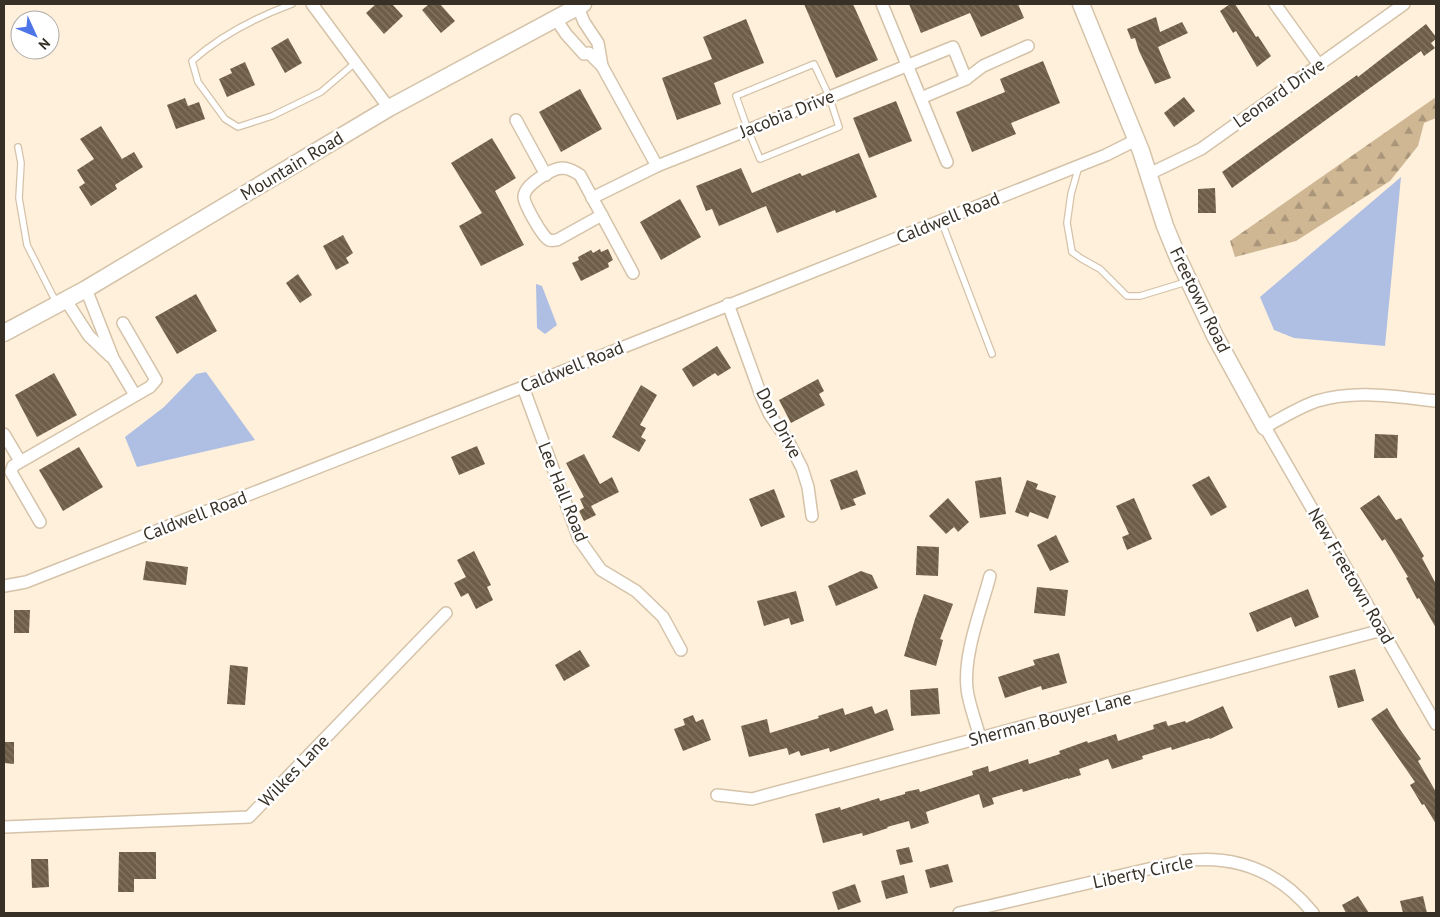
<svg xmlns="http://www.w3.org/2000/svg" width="1440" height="917" font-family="'PT Sans',sans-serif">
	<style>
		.forest { fill: url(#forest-firs) }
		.water { fill: #afbfe3 }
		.building { fill: url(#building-back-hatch) }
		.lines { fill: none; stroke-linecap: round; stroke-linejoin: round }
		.lane-casing { stroke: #d5c3a9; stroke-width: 8 }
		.street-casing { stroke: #d5c3a9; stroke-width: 14 }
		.secondary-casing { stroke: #d5c3a9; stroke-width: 19 }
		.lane { stroke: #fff; stroke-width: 5.5 }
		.street { stroke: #fff; stroke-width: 11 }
		.secondary { stroke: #fff; stroke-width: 16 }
		.labels { text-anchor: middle; stroke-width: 5; stroke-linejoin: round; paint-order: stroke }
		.street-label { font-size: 18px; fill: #373026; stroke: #fff }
	</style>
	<defs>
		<pattern id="forest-firs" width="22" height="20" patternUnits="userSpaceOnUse" patternTransform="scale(1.25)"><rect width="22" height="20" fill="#cfb794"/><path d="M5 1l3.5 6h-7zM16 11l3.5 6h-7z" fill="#a99579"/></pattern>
		<pattern id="building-back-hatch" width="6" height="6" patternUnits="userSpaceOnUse" patternTransform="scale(1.25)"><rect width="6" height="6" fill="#6e5e47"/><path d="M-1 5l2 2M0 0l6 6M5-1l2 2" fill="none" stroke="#837765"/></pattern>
	</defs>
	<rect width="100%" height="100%" fill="#fef0db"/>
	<!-- forest -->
	<polygon class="forest" points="1436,97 1436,118 1424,123 1418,146 1390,181 1296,241 1235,257 1230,241"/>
	<!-- water -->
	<g class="water">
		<polygon points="1401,177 1385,346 1294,338 1274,330 1260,297"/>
		<polygon points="536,284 542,286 557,325 545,334 537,328"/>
		<polygon points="206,372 255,440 137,467 125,437 164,407 196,374"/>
	</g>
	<!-- building -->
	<g class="building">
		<polygon points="376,4 392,4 403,16 384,34 366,13"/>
		<polygon points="429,4 440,4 455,21 441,33 422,10"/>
		<polygon points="804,4 853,4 878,60 836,78"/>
		<polygon points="909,4 1018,4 1024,18 981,37 970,13 921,33"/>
		<polygon points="1230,4 1235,4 1256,37 1258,36 1271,56 1257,67 1236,31 1233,33 1220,11"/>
		<polygon points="1156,17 1160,32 1182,22 1188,33 1158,47 1171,78 1155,84 1139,51 1135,38 1131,39 1127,29"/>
		<polygon points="746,19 764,63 714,83 721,104 677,120 662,78 712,59 703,37"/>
		<polygon points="1426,24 1436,37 1436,39 1431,43 1435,48 1424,56 1421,51 1232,188 1222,172 1357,75 1358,77"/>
		<polygon points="288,38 302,63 285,73 271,48"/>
		<polygon points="1043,61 1060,103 1011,123 1016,134 972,152 956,112 1005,92 1000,79"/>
		<polygon points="245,62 255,85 227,97 219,79 232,73 230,69"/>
		<polygon points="580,89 602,129 561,152 539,112"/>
		<polygon points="1184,97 1195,111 1174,127 1164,113"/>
		<polygon points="185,98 188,106 199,102 205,119 176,129 167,105"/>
		<polygon points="896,101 912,141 869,158 853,118"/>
		<polygon points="101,126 122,159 134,152 143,167 115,185 117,189 91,206 79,187 85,183 77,170 94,159 80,139"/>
		<polygon points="492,138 516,178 495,191 524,245 481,266 459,226 482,213 451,163"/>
		<polygon points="859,153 877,197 836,213 835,210 777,233 766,206 719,226 712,209 706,211 696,186 741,168 752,193 800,173 802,176"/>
		<polygon points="1215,188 1216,213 1198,213 1198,189"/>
		<polygon points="680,199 701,237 661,260 640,222"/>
		<polygon points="343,235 353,253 346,258 349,263 336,270 323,246"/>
		<polygon points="600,249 601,252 608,249 613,260 608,263 609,267 581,281 572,263 579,260 578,257 591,250 593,253"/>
		<polygon points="298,274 312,295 300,303 286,283"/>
		<polygon points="196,294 217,331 177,354 155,317"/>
		<polygon points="717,346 731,368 718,376 715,373 693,387 682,369"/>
		<polygon points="54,373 77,415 37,437 15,395"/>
		<polygon points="818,379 824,391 819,394 825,405 791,423 779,400"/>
		<polygon points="641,385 657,395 640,425 646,428 641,437 646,440 639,452 612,437"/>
		<polygon points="1375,434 1398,435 1397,458 1374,458"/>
		<polygon points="477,446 485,464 459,475 451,457"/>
		<polygon points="79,447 103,487 63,511 39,470"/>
		<polygon points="584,454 600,484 612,477 619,492 591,506 596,515 584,521 579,511 584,508 580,499 584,497 566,463"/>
		<polygon points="857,470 866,494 853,499 856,505 841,510 830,480"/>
		<polygon points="1209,476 1227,507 1211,516 1192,485"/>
		<polygon points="1001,477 1006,514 980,518 975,481"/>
		<polygon points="1027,480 1038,484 1036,489 1056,496 1048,519 1030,512 1028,517 1015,512"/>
		<polygon points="774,489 785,517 761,527 749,499"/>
		<polygon points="1379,495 1396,520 1401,518 1424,556 1422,558 1436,584 1436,628 1419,598 1417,599 1406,578 1408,577 1385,539 1382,541 1360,508"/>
		<polygon points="948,498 969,522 958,532 954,527 946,534 929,516"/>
		<polygon points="1134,498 1152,539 1127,550 1122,537 1129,534 1116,506"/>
		<polygon points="1056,535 1069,562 1050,571 1037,545"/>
		<polygon points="917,546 939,547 938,576 916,575"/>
		<polygon points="474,551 491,585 487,587 493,600 476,609 468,593 461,597 454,583 466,577 457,560"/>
		<polygon points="146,561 188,567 186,585 143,580"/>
		<polygon points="861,571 872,575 878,588 836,606 828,586"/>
		<polygon points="1037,587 1068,590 1065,616 1034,613"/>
		<polygon points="1308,589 1319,617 1295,627 1291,617 1257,632 1249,613"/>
		<polygon points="796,591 804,621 791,625 789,618 764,626 757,601"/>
		<polygon points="924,594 953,604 940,639 943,640 936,666 904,656 915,619"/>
		<polygon points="14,610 30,610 29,633 14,633"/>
		<polygon points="580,650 590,666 564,681 555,665"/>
		<polygon points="1059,653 1067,683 1042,690 1041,686 1005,698 998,677 1035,665 1033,660"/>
		<polygon points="230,665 248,667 245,705 227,704"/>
		<polygon points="1355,669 1364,701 1338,708 1329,676"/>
		<polygon points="938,688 940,714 911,716 910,690"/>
		<polygon points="872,706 875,714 887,709 894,730 830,752 829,748 801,756 799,751 789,755 787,748 749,757 741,726 767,719 770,733 819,718 818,716 843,708 845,715"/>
		<polygon points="1223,706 1233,728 1210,739 1209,738 1172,750 1171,747 1142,756 1143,759 1112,769 1108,759 1079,769 1081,775 1068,779 1068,778 1023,792 1022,789 992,798 994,804 983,808 979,794 926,812 929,823 911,829 909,821 887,827 888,828 863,836 862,833 823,843 815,814 840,807 841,810 879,798 880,801 905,794 905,792 919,789 920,792 973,775 972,771 988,766 989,772 1028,759 1029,764 1060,754 1059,751 1087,741 1088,743 1116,734 1118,741 1154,729 1153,725 1166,721 1168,726 1185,721 1186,723"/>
		<polygon points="1387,708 1399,728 1421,759 1418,761 1436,792 1436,824 1424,804 1422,805 1410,785 1415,782 1371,719"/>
		<polygon points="693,715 696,722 703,719 711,740 683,751 674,729 685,725 683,719"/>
		<polygon points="4,742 14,742 14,764 4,763"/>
		<polygon points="909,847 913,862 900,865 896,850"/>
		<polygon points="119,852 156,852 156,879 134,879 134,892 118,892"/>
		<polygon points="31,859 48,859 49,887 32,888"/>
		<polygon points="948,864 953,882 930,888 925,870"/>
		<polygon points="904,875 908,893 886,899 881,881"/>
		<polygon points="855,884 861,902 838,910 832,892"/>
		<polygon points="1358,896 1369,913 1346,913 1342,905"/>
		<polygon points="1423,896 1427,913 1403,913 1400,901"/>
	</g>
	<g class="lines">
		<!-- lane casing -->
		<g class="lane-casing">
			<g id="lane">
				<path d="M 292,4 C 257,17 220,36 192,61 L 198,82 L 225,119 L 238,127 L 272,116 L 321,92 L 355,63"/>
				<polygon points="814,64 829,96 839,127 760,159 748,130 736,96"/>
				<polyline points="18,147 21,163 19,198 27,245 57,304"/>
				<polyline points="1079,166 1071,194 1067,223 1072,252 1082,259 1100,269 1127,296 1140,296 1186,282"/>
				<polyline points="941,220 992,354"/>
			</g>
		</g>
		<!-- street casing -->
		<g class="street-casing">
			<g id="street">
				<polyline points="312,4 389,108"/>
				<polyline points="882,4 947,162"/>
				<polyline points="1275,4 1319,65"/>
				<polyline points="578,7 584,22 598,43 602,66"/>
				<polyline points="556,19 566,34 584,54 589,53 602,66 657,166"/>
				<polyline points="921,98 966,79 983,66 1028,46"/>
				<polyline points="516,120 546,175"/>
				<polyline points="1149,174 1201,149 1404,4"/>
				<polyline points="592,198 657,166 748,130 953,47 966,79"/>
				<path d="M 602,215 L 557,240 C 556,240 551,241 549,240 C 543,238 524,204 524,197 C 524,185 551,169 562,168 C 569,168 574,171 580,175 L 633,273"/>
				<polyline points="86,289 113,358 135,395"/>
				<polyline points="65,299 89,336 110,356"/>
				<polyline points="728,304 762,398 770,415 787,439 802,468 808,487 812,516"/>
				<polyline points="523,387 579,539 601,570 636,591 663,617 681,650"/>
				<path d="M 1436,401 C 1398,397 1355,389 1317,401 C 1299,407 1282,418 1265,427 L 1436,724"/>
				<polyline points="4,434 20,461"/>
				<polyline points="40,522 11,472 13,466 150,387 156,380 123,323"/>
				<polyline points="4,586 26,582 523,387 1106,155 1136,140"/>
				<path d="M 980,738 C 976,722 969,705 967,689 C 963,655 981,610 990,576"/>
				<polyline points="717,795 752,799 1382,630"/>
				<polyline points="4,827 249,817 446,613"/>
				<path d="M 959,913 L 1183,861 C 1236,854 1279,871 1313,913"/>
			</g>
		</g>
		<!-- secondary casing -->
		<g class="secondary-casing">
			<g id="secondary">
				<polyline points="1081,4 1141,151 1165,226 1179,260 1215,336 1265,427"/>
				<polyline points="4,333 86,289 389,108 583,4"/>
			</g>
		</g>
		<!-- lane -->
		<use href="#lane" class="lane"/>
		<!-- street -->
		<use href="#street" class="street"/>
		<!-- secondary -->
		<use href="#secondary" class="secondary"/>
	</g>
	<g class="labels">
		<!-- street labels -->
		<g class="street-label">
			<text transform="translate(1279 93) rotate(-35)" y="6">Leonard Drive</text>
			<text transform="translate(787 114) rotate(-22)" y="6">Jacobia Drive</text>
			<text transform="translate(292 166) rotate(-31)" y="6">Mountain Road</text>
			<text transform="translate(948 218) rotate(-22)" y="6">Caldwell Road</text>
			<text transform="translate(1200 300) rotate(64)" y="6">Freetown Road</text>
			<text transform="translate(572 367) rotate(-22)" y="6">Caldwell Road</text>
			<text transform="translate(779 423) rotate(62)" y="6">Don Drive</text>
			<text transform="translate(563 492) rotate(68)" y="6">Lee Hall Road</text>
			<text transform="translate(195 516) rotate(-21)" y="6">Caldwell Road</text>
			<text transform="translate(1351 576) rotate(60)" y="6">New Freetown Road</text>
			<text transform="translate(1050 719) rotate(-15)" y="6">Sherman Bouyer Lane</text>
			<text transform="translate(294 771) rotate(-46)" y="6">Wilkes Lane</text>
			<text transform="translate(1143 872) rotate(-12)" y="6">Liberty Circle</text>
		</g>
	</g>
	<!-- border -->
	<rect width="1440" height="917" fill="none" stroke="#373026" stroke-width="10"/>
	<!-- north arrow -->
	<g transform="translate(35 35) rotate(134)"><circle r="24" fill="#ffffff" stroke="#afaca8"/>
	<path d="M0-4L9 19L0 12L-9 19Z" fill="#4d75e8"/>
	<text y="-8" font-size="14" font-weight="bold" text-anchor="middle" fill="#373026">N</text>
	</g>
</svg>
